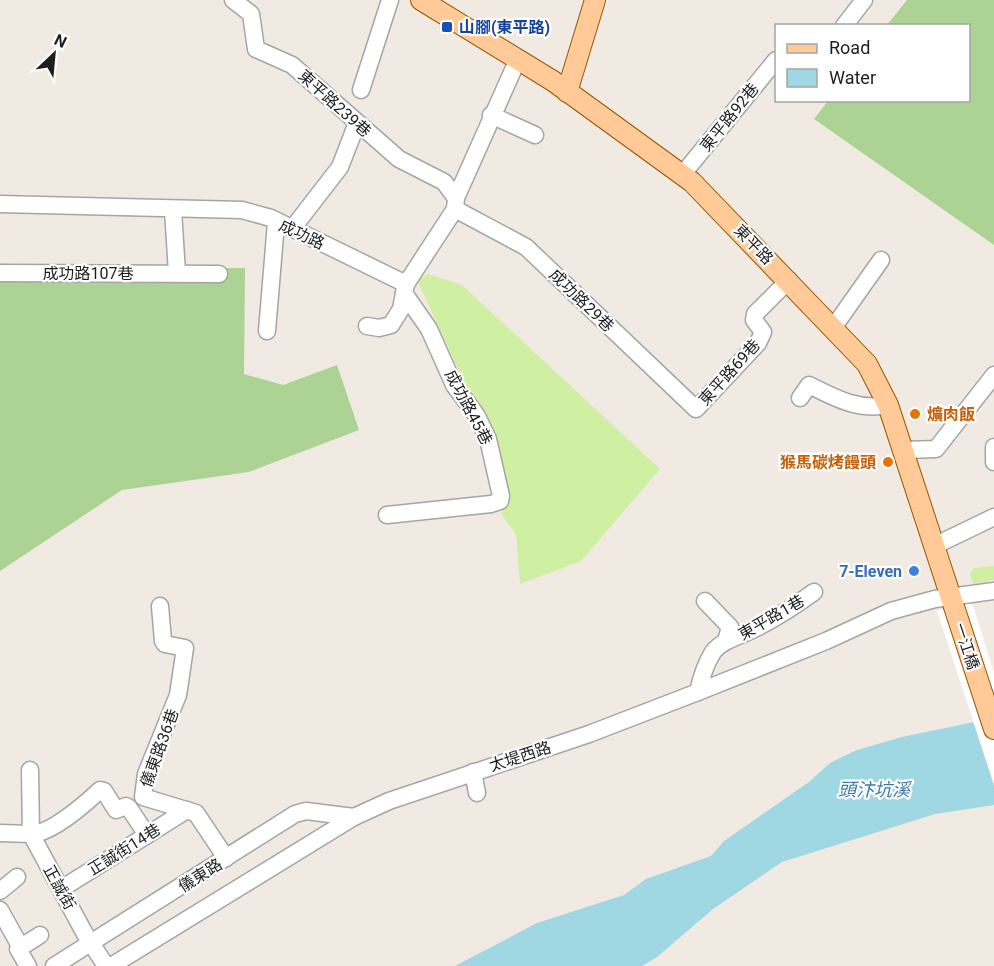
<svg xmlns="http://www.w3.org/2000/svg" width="994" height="966" font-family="Roboto,'Noto Sans TC',sans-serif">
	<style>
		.grass { fill: #cfefa3 }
		.forest { fill: #acd393 }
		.water { fill: #9fd8e2 }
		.pier { fill: #fff }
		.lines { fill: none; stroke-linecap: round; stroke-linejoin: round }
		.minor-casing { stroke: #a5a5a5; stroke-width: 19 }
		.major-casing { stroke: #975800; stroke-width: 22 }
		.minor { stroke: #fff; stroke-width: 16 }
		.major { stroke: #ffca98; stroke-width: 20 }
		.transit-dot { fill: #1a4fb4; stroke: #fff; stroke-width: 2 }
		.food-dot { fill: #e8710a; stroke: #fff; stroke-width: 2 }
		.shop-dot { fill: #3f7fe0; stroke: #fff; stroke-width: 2 }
		.labels { text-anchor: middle; stroke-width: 4.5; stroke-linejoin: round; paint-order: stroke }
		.transit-label { font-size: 16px; font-weight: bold; fill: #164399; stroke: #fff; text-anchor: start }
		.street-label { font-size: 16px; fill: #1e1e1e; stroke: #fff }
		.food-label { font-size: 16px; font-weight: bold; fill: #c56008; stroke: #fff; text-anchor: start }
		.shop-label { font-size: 16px; font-weight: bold; fill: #366cbe; stroke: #fff; text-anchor: end }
		.water-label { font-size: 18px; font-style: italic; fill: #3c7aa6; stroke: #fff }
	</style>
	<rect width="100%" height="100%" fill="#f0eae3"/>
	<!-- grass -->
	<g class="grass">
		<polygon points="428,274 462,285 660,469 581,561 520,584 516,534 501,514 510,495 499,457 417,280"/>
		<polygon points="994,566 994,580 973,584 970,574 974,568"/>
	</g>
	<!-- forest -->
	<g class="forest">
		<polygon points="907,0 994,0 994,245 814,119 828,101 968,100 968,26 887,25"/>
		<polygon points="245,268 244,374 283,385 337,365 359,430 249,472 122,490 0,571 0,269"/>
	</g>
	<!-- water -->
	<polygon class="water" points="994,718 994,805 935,814 782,862 713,909 657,957 642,966 455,966 537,923 624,895 646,879 711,856 724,841 809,782 830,763 857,750 902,737"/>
	<!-- pier -->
	<polygon class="pier" points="972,602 994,673 994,785 937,611"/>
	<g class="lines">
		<!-- minor casing -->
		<g class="minor-casing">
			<g id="minor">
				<polyline points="233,0 251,14 256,49 292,65 399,159 444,182 456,198"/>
				<polyline points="844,26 864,0"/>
				<polyline points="361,90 390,0"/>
				<polyline points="491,115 535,135"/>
				<polyline points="682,175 776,60"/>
				<polyline points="0,204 242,210 271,218 406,284 455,209 456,198 518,59"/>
				<polyline points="455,209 526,247 696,409 758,343 763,332 754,320 755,314 789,280"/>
				<polyline points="173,210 177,273"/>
				<polyline points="292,229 340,167 357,123"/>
				<polyline points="0,273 219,274"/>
				<polyline points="367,326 379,328 391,325 401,309 404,293"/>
				<polyline points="833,328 881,260"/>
				<polyline points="267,331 276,223"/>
				<path d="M 800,398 L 809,385 C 835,398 858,411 888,405"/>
				<polyline points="994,447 994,462"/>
				<polyline points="903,450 936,449 994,375"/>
				<polyline points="387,515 491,504 500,501 501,496 488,439 477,416 454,385 429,329 404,293 406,284"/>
				<polyline points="934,546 994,517"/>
				<polyline points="705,601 730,627 726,641"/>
				<polyline points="160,606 163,641 165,644 185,648 178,695 146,774 143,797 196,813 226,858"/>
				<path d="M 698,692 C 701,678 705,665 713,652 C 723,639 744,635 758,627 C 778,617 796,605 814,592"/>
				<path d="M 30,770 L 31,834 C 51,834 85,804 100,790 L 104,791 L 116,810 L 126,806 L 129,808 L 147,835"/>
				<polyline points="473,772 477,793"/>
				<polyline points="0,833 31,834 85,934 106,966"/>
				<polyline points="61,889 187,810"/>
				<polyline points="0,891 17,877"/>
				<polyline points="0,910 20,946"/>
				<polyline points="28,966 18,949 40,935"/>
				<polyline points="54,966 295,814 306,811 354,817"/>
				<polyline points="111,966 354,817 389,801 589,734 698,692 826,641 891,611 935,599 994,591"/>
			</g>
		</g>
		<!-- major casing -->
		<g class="major-casing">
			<g id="major">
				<polyline points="421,0 553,81 692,182 867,364 888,405 994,729"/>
				<polyline points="567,92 595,0"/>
			</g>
		</g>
		<!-- minor -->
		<use href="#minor" class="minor"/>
		<!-- major -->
		<use href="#major" class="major"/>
	</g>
	<!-- markers -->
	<rect class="transit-dot" x="441" y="21" width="12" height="12" rx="3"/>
	<g class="food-dot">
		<circle cx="915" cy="414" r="6"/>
		<circle cx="888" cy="462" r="6"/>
	</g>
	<circle class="shop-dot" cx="914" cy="571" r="6"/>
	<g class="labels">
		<!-- transit labels -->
		<g class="transit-label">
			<text x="459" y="33">山腳(東平路)</text>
		</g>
		<!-- street labels -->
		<g class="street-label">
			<text transform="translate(335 103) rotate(42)" y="6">東平路239巷</text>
			<text transform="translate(729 117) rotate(-51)" y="6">東平路92巷</text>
			<text transform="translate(302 234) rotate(25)" y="6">成功路</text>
			<text transform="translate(754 244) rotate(46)" y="6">東平路</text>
			<text x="88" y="279">成功路107巷</text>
			<text transform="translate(582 300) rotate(44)" y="6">成功路29巷</text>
			<text transform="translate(729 372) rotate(-48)" y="6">東平路69巷</text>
			<text transform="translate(469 407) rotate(62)" y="6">成功路45巷</text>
			<text transform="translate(771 617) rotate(-30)" y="6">東平路1巷</text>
			<text transform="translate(967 646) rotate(72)" y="6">一江橋</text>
			<text transform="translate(159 748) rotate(-70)" y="6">儀東路36巷</text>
			<text transform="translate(520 756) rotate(-18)" y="6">太堤西路</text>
			<text transform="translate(124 849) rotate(-32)" y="6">正誠街14巷</text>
			<text transform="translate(200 875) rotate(-32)" y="6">儀東路</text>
			<text transform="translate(60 887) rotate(61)" y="6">正誠街</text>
		</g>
		<!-- food labels -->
		<g class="food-label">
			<text x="927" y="420">爌肉飯</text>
			<text x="876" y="468" text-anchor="end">猴馬碳烤饅頭</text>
		</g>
		<!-- shop labels -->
		<g class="shop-label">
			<text x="902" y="577">7-Eleven</text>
		</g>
		<!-- water labels -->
		<g class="water-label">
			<text x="874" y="796">頭汴坑溪</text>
		</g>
	</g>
	<!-- legend -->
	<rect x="775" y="24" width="195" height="78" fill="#ffffff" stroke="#a5a5a5" stroke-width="1.5"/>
	<rect x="787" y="44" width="30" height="9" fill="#ffca98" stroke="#a5a5a5" stroke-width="1.5"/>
	<text x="829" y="54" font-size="18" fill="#1e1e1e">Road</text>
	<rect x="787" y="69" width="30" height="18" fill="#9fd8e2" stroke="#a5a5a5" stroke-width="1.5"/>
	<text x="829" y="84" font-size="18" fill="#1e1e1e">Water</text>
	<!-- north arrow -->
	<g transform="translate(54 54) rotate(26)" stroke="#ffffff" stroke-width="4.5" paint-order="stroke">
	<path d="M0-4.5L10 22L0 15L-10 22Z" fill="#1e1e1e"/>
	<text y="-9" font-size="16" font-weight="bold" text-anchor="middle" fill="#1e1e1e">N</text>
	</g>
</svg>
